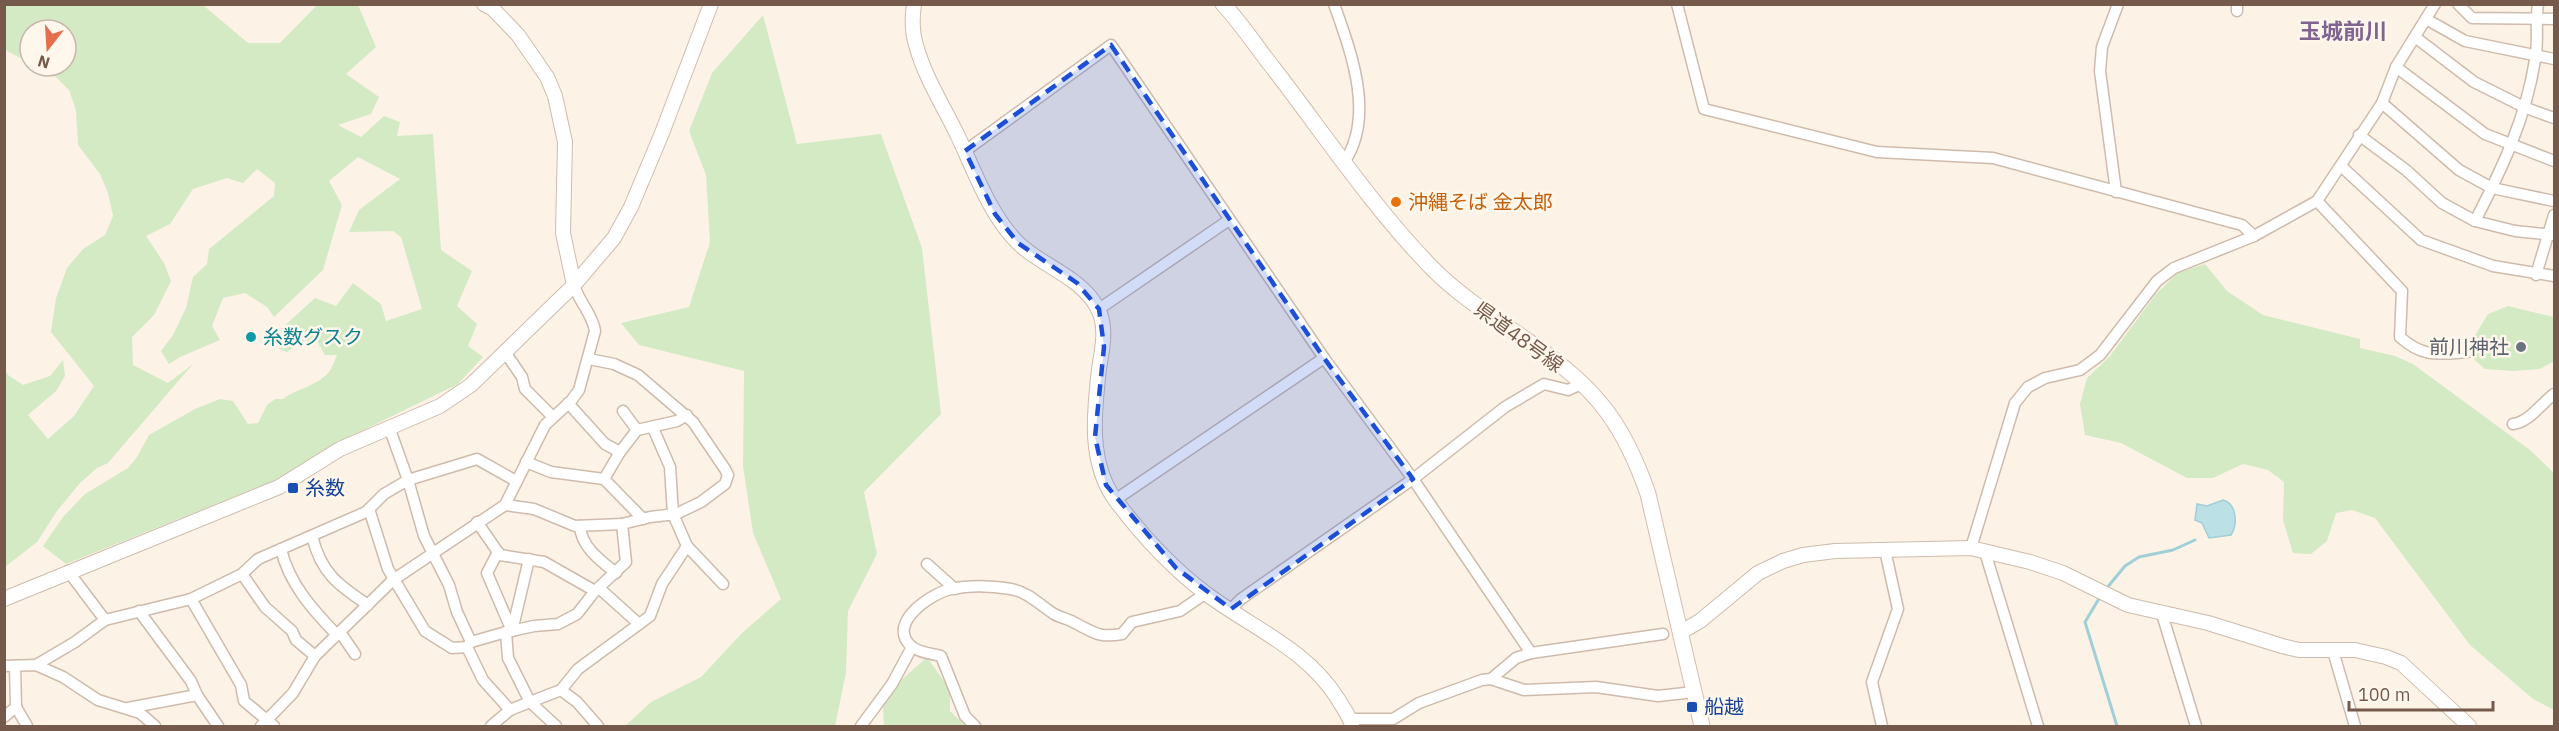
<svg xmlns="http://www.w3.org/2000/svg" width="2559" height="731" font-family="'IBM Plex Sans','Noto Sans JP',sans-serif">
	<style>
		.green { fill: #d4eac5 }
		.water { fill: #bbe0e6; stroke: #a1cfd7; stroke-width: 1.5 }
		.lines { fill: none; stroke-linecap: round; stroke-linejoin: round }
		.stream { stroke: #a1cfd7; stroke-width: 3 }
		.minor-casing { stroke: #cebbac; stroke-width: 13 }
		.tertiary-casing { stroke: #cebbac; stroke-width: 16 }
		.secondary-casing { stroke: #d3bdad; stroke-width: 17 }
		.minor { stroke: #fff; stroke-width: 10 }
		.tertiary { stroke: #fff; stroke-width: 14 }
		.secondary { stroke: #fff; stroke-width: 15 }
		.marked { fill: #1d4ed8; fill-opacity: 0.2; stroke: #1d4ed8; stroke-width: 4.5; stroke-dasharray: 12 8; stroke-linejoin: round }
		.food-dot { fill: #e8710a; stroke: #fff7ec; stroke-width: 2 }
		.culture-dot { fill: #0f9aa8; stroke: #fff7ec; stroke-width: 2 }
		.worship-dot { fill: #6b7280; stroke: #fff7ec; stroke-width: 2 }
		.transit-dot { fill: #1a4fb4; stroke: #fff7ec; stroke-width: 2 }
		.labels { text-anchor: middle; stroke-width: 5; stroke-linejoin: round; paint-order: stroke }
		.food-label { font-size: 20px; fill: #c56008; stroke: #fff7ec; text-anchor: start }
		.culture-label { font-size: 20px; fill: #0d838f; stroke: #fff7ec; text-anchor: start }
		.street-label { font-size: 20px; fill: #755a4b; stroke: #fff7ec }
		.worship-label { font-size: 20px; fill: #5b616d; stroke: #fff7ec; text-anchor: end }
		.transit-label { font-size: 20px; fill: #164399; stroke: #fff7ec; text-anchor: start }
		.quarter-label { font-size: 22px; font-weight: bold; fill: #816391; stroke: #fff7ec }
	</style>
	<rect width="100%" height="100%" fill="#fcf3e6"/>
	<!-- green -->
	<g class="green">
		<path d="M 5,5 L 203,5 L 248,43 L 280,43 L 317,5 L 358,5 L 376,47 L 346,74 L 379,97 L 371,114 L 338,125 L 361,137 L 384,116 L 400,122 L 397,136 L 433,134 L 441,250 L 472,271 L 457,306 L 477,324 L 468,346 L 483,357 L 458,384 L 335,444 L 281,478 L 66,564 L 43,546 L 63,517 L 85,494 L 128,468 L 137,457 L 149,435 L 195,409 L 220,399 L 233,401 L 248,424 L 258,423 L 267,405 L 275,399 L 283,399 C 296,389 313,387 325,376 C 331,372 334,362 337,355 L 325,355 L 317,341 L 303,341 L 287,352 L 279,349 L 281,329 L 315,298 L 336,306 L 353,283 L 381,304 L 386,321 L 422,309 L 401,237 L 393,231 L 349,232 L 359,210 L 400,179 L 358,157 L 329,181 L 342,205 L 323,270 L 274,317 L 267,307 L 245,293 L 223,298 L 212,326 L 220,340 L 180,357 L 169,364 L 161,351 L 173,335 L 186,308 L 193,277 L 207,264 L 209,249 L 274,196 L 275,183 L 257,169 L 243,183 L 227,178 L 193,189 L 170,224 L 146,236 L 164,263 L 171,281 L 154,315 L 132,337 L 133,365 L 168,383 L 193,364 L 108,463 L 97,468 L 80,483 L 57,511 L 37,542 L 5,567 L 4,368 L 8,375 L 23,385 L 50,376 L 63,360 L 65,376 L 56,391 L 28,415 L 48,439 L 74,416 L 94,386 L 51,332 L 56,298 L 67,268 L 83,249 L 105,235 L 113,216 L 108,193 L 100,174 L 78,145 L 76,110 L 69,90 L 54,75 L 36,66 L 66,66 L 66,30 L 30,30 L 30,63 L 5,50 Z"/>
		<polygon points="763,15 797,144 881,134 922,248 941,414 864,492 877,554 848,611 846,673 835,726 625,726 651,702 701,677 742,633 781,599 753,533 743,466 744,371 639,345 621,323 689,307 710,242 706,175 689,131 712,73"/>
		<polygon points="2205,264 2227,291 2263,315 2360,339 2360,348 2395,356 2413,364 2530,450 2554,473 2554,710 2533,699 2470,645 2375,518 2352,510 2336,513 2327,541 2311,554 2293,553 2283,520 2284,482 2268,470 2243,464 2213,478 2187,478 2121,443 2085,435 2080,404 2087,378 2110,356 2156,294 2178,273"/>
		<polygon points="2508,306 2554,317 2554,361 2540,369 2513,371 2485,369 2469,355 2468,352 2474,337 2488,314"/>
		<polygon points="927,657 950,690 950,711 966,726 884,726 883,707 897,684"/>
	</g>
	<!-- water -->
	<path class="water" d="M 2223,500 C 2237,504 2238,524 2231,535 L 2209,538 L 2202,523 L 2195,520 L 2197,504 L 2207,506 Z"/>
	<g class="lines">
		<!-- stream -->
		<g class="stream">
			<polyline points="2106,589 2125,566 2139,557 2173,550 2195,540"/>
			<polyline points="2100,597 2085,622 2117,726"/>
		</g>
		<!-- minor casing -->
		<g class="minor-casing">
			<g id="minor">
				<path d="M 1334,4 C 1351,52 1375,115 1345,161"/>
				<polyline points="1677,4 1704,109 1877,152 1993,158 2242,225 2254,236"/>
				<polyline points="2237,4 2237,11"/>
				<polyline points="2458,4 2472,18 2554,19"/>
				<polyline points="2426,19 2465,41 2554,59"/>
				<polyline points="2415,37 2474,82 2526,108 2554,118"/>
				<polyline points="2396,67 2485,134 2554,161"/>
				<polyline points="2382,103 2459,170 2492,188 2554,201"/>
				<polyline points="2359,135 2406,170 2442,203 2475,221 2515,231 2554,235"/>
				<polyline points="965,151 1111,45 1324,358 1413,479 1531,653"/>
				<polyline points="2341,166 2421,240 2493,266 2554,276"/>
				<polyline points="2116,192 2100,71 2102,47 2118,4"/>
				<path d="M 2317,201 L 2402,291 L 2400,337 C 2423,358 2439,354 2468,352"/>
				<path d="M 2475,221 C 2502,169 2526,118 2535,60 C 2539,42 2535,23 2538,4"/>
				<polyline points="2536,275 2554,215"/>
				<polyline points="1099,309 1229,220"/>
				<polyline points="505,352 522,377 525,389 553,417"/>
				<polyline points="568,403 605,444 620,452"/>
				<polyline points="623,411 637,430"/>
				<path d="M 2513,424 C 2529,422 2541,404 2554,394"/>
				<polyline points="389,427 408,480 477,459 516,481"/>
				<polyline points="653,428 670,467 673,514 687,546 723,584"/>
				<polyline points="526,462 551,472 604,479 643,519"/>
				<polyline points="604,479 620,452 637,430 677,421 687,415"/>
				<polyline points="1115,500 1324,358"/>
				<polyline points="505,505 534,509 575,526 622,524 650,517 676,514 701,502 725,484 728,475 725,469 693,422 638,375 614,364 589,359"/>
				<polyline points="369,509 388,569 425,631 452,648 467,647 471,642 506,632 508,658 530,702 510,710 491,726"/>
				<polyline points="477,522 500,555 544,562 595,591"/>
				<path d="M 580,526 C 581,547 601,561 616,573"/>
				<path d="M 312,536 C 321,573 338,585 368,605"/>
				<polyline points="1971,548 2015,403 2028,387 2045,378 2080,370 2100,355 2157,281 2174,268 2254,236 2317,201 2382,103 2396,67 2435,4"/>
				<path d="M 281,549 C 289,584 313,610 337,635"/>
				<polyline points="498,552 487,573 512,631"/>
				<polyline points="1985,552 2038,726"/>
				<polyline points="927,564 955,589"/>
				<polyline points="68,571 105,620"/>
				<polyline points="242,574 265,607 292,631 296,640 315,656"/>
				<polyline points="599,588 639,624"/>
				<polyline points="191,599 241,685 244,701 274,726"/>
				<polyline points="1231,609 1241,599 1413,479 1505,407 1544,384 1568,390 1581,384"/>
				<polyline points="139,611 191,681 197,695 218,726"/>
				<polyline points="2162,614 2196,726"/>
				<polyline points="512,631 529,559"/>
				<polyline points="340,632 355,654"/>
				<polyline points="506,632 534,626 558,624 577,614 595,591 626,562 622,524"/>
				<polyline points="467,647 483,680 510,710"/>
				<polyline points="2333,651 2355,726"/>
				<polyline points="36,665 75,642 105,620 191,599 242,574 258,559 366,512 384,494 408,480 424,536 449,585 457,612 471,642"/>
				<polyline points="4,666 36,665 63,677 98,700 140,713 155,726"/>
				<polyline points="1491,679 1516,658 1531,653 1663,634"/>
				<polyline points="561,690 577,702 598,726"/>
				<polyline points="16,707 27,726"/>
				<polyline points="128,708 197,695"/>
				<polyline points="4,717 16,707 15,666"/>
				<polyline points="1350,719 1393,719 1419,703 1482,680 1491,679 1524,690 1596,687 1658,696 1694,692"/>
				<path d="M 261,726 L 293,693 L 315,656 L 393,580 L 505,505 L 545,425 L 571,401 L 579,390 L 595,331 C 593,315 579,302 574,285"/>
				<polyline points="556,726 530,702 561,690 578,669 650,616 662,584 687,546"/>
				<polyline points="861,726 892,684 912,647"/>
				<path d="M 975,726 L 965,716 L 941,656 C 933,654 917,652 911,646 C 886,623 932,593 951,589 C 970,585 992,586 1011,589 C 1028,592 1040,605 1054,614 C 1061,618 1069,619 1075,623 C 1095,633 1099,638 1122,634 L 1132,622 L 1180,611 L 1206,593"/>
				<polyline points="1882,726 1872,682 1898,609 1885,550"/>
			</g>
		</g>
		<!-- tertiary casing -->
		<g class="tertiary-casing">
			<g id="tertiary">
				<polyline points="484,4 492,8 518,35 547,77 555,96 565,142 563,233 574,285"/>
				<path d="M 914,4 C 912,18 912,32 916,45 C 924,75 942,104 956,132 C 974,169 988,212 1017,242 C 1041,266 1080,276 1097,307 C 1108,326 1102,350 1099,369 C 1094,413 1088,463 1116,501 C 1141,534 1171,567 1204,592 C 1251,628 1305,647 1338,699 C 1343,708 1350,716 1352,726"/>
				<polyline points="4,599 279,487 340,449 440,406 471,385 574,285 614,238 631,207 662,133 711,4"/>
				<polyline points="1681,632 1700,621 1758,573 1783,561 1803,555 1835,551 1971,548 2030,562 2063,573 2128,605 2208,623 2282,646 2299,650 2355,650 2386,657 2401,663 2469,726"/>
			</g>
		</g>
		<!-- secondary casing -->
		<g class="secondary-casing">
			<path id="secondary" d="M 1223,4 C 1242,24 1257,48 1274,69 C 1324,134 1375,210 1432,268 C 1485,322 1563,351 1608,413 C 1626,438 1638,465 1648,494 L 1702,726"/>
		</g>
		<!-- minor -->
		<use href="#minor" class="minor"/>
		<!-- tertiary -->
		<use href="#tertiary" class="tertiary"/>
		<!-- secondary -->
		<use href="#secondary" class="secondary"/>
	</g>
	<!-- marked area -->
	<path class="marked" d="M 1111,45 L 1324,358 L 1413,479 L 1231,609 L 1176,568 L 1106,485 L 1095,437 L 1104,347 L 1099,309 L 1077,283 L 1018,243 L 995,214 L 965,151 Z"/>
	<!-- markers -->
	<circle class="food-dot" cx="1396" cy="202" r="6"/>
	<circle class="culture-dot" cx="251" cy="337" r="6"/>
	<circle class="worship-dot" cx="2521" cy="347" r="6"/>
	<g class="transit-dot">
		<rect x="287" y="482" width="12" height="12" rx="3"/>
		<rect x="1686" y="701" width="12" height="12" rx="3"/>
	</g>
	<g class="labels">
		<!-- food labels -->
		<g class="food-label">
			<text x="1408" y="209">沖縄そば 金太郎</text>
		</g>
		<!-- culture labels -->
		<g class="culture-label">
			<text x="263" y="344">糸数グスク</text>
		</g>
		<!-- street labels -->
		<g class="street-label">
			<text transform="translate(1519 337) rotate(36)" y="7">県道48号線</text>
		</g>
		<!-- worship labels -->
		<g class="worship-label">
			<text x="2509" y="354">前川神社</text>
		</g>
		<!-- transit labels -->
		<g class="transit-label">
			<text x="305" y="495">糸数</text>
			<text x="1704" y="714">船越</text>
		</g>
		<!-- quarter labels -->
		<g class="quarter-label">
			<text x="2343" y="39">玉城前川</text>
		</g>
	</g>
	<!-- border -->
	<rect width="2559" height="731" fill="none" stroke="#755a4b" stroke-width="12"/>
	<!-- north arrow -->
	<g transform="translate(48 48) rotate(197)"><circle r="28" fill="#fff7ec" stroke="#c8b8ac" stroke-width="1.5"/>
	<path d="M0-4.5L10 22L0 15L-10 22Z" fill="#e46e4d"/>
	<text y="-9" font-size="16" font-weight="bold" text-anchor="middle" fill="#755a4b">N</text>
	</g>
	<!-- scale -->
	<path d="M2349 701v9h144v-9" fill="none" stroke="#755a4b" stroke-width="3"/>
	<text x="2358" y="701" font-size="18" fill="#755a4b" stroke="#fff7ec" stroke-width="4.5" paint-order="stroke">100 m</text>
</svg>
